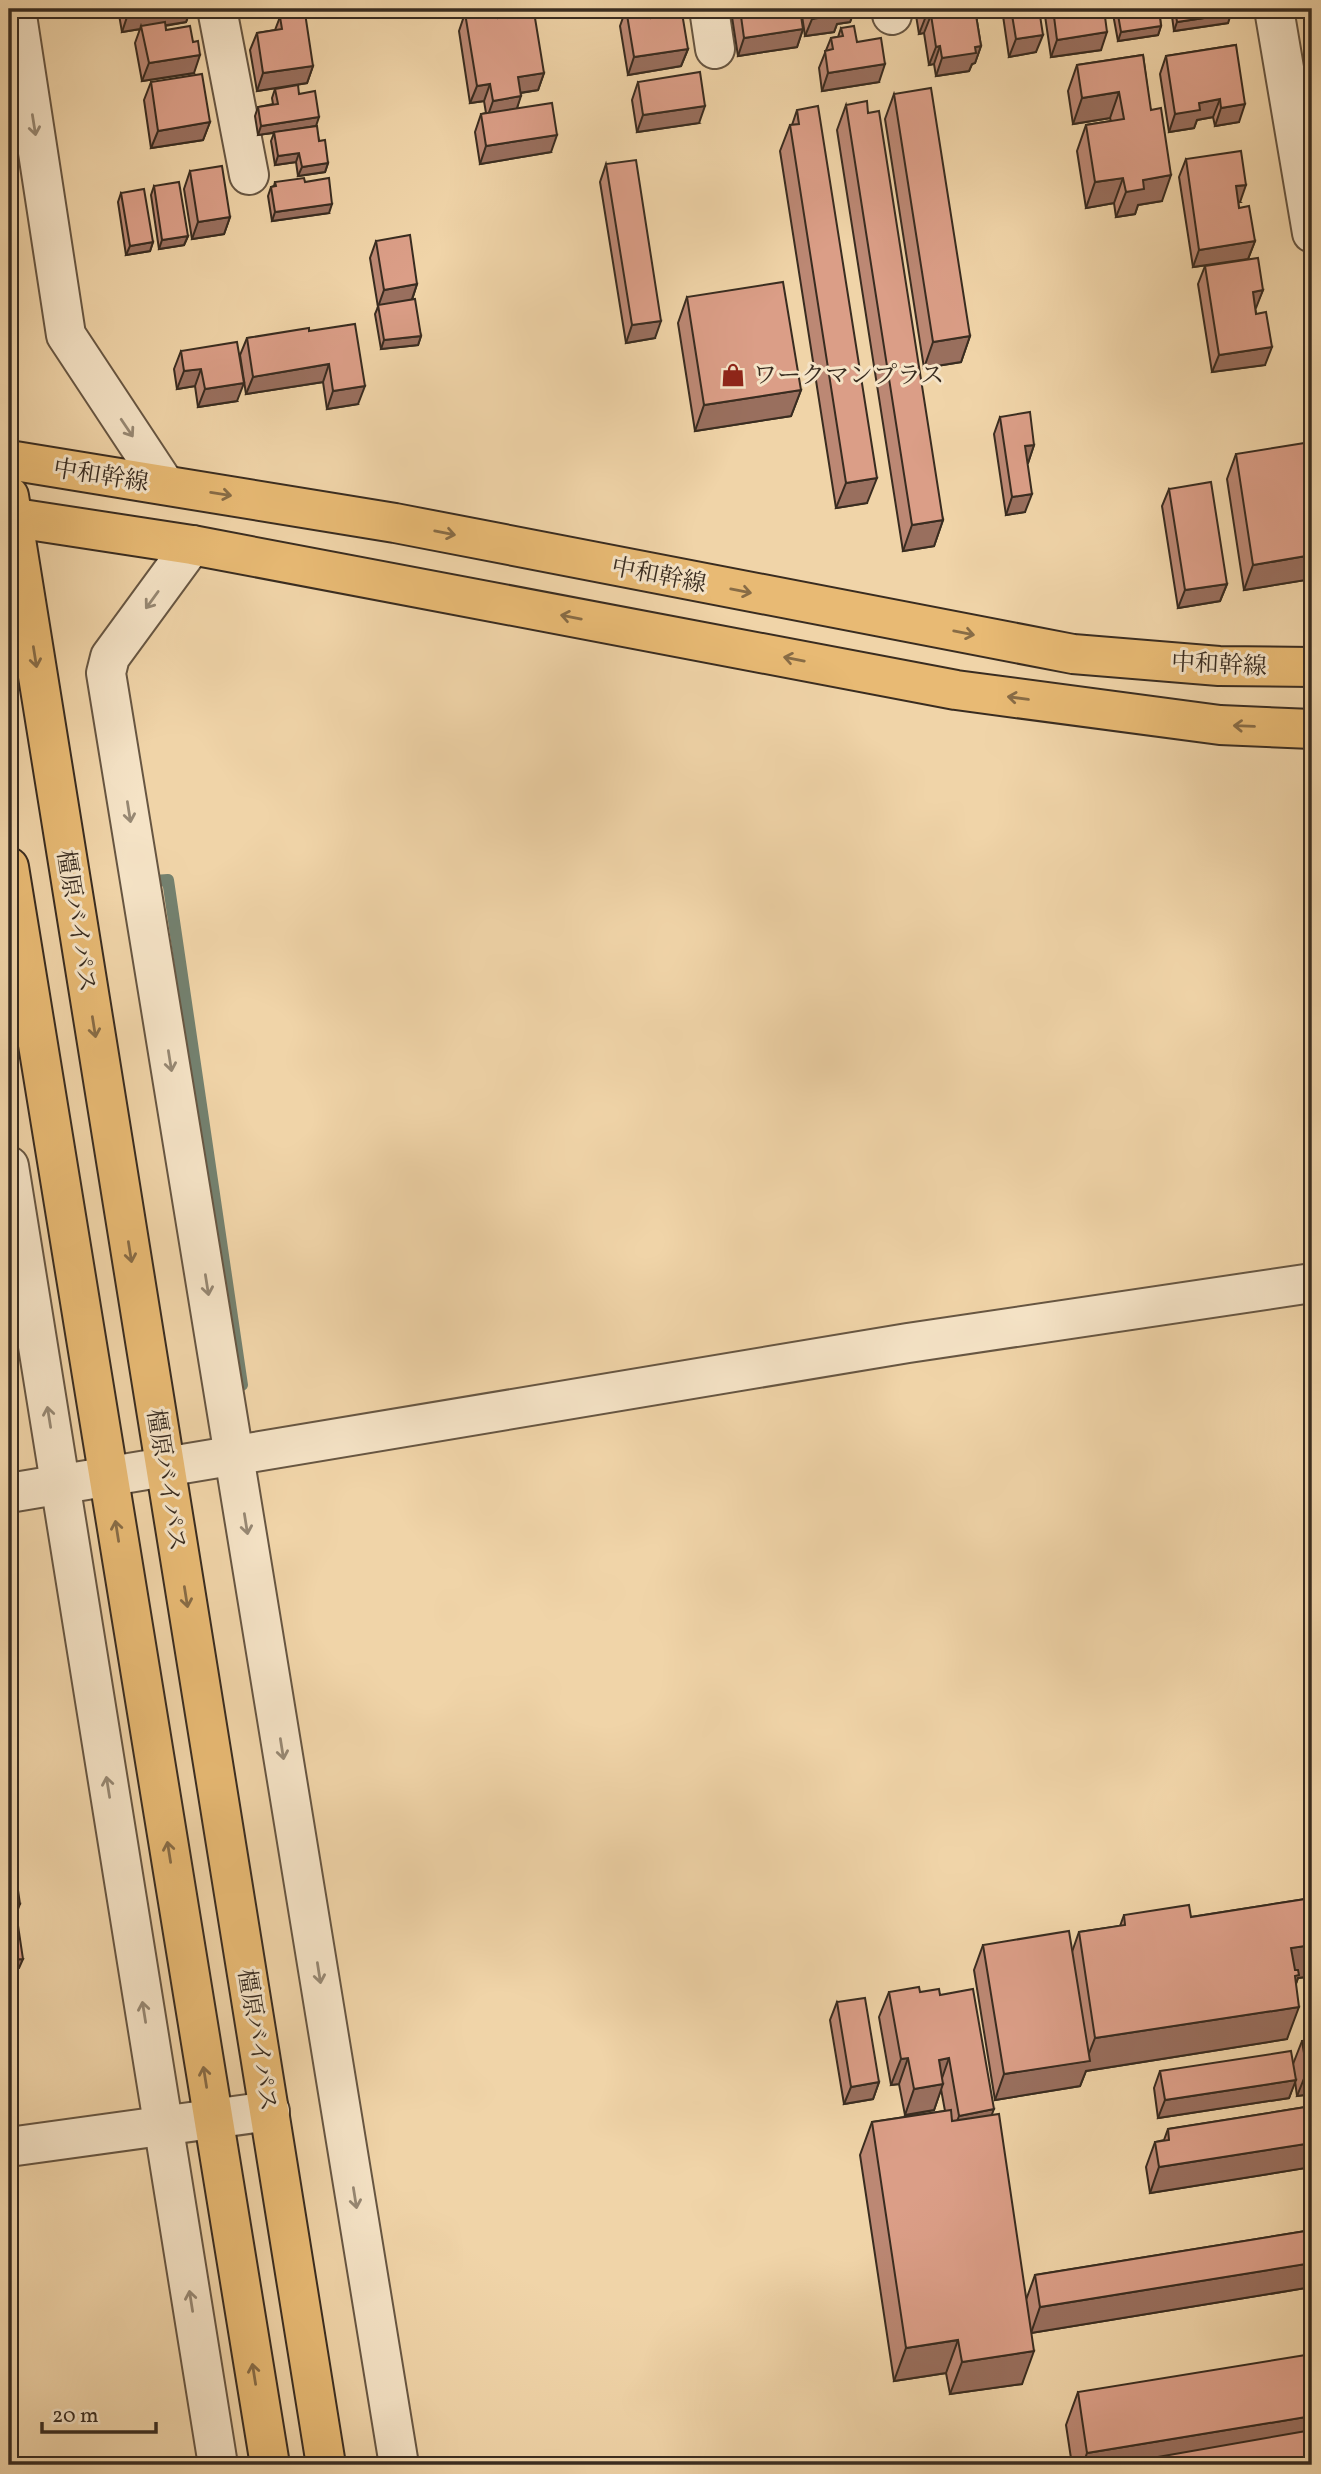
<svg xmlns="http://www.w3.org/2000/svg" width="1321" height="2474" font-family="Vollkorn,'Noto Serif JP',serif">
	<style>
		.lines { fill: none; stroke-linecap: round; stroke-linejoin: round }
		.stream { stroke: #74816f; stroke-width: 12 }
		.minor-casing { stroke: #675642; stroke-width: 42 }
		.major-casing { stroke: #392c20; stroke-width: 42 }
		.highway-casing { stroke: #392c20; stroke-width: 42 }
		.minor { stroke: #f5e3c6; stroke-width: 38 }
		.major { stroke: #e8ba74; stroke-width: 38 }
		.highway { stroke: #e8ba74; stroke-width: 38 }
		.wall { fill: #bc8874; stroke: #392c20; stroke-width: 2 }
		.shaded-wall { fill: #996f5e; stroke: #392c20; stroke-width: 2 }
		.building { fill: #db9e87; stroke: #392c20; stroke-width: 2 }
		.oneway { stroke: #978873 }
		.oneway2 { stroke: #886c46 }
		.labels { text-anchor: middle; stroke-width: 6; stroke-linejoin: round; paint-order: stroke }
		.poi-label { font-size: 24px; fill: #392c20; stroke: #f5e3c6; text-anchor: start }
		.street-label { font-size: 24px; fill: #392c20; stroke: #f5e3c6 }
	</style>
	<rect width="100%" height="100%" fill="#f0d4a8"/>
	<filter id="stains"><feTurbulence type="fractalNoise" baseFrequency=".00286" numOctaves="4"/><feColorMatrix values="0 0 0 0 .2 0 0 0 0 .09 0 0 0 0 .02 0 0 0 .5 -.17"/></filter>
	<radialGradient id="worn" r=".72"><stop offset=".6" stop-color="#630" stop-opacity="0"/><stop offset="1" stop-color="#630" stop-opacity=".3"/></radialGradient>
	<g class="lines">
		<!-- stream -->
		<polyline class="stream" points="154,881 168,880 242,1385"/>
		<!-- minor casing -->
		<g class="minor-casing">
			<g id="minor">
				<polyline points="16,9 66,335 165,485"/>
				<polyline points="217,9 249,175"/>
				<polyline points="709,9 715,49"/>
				<polyline points="891,9 892,15"/>
				<polyline points="1274,9 1312,233"/>
				<polyline points="192,545 110,657 106,673 399,2465"/>
				<polyline points="9,1166 218,2465"/>
				<polyline points="9,1493 908,1343 1312,1283"/>
				<polyline points="9,2147 270,2111"/>
			</g>
		</g>
		<!-- major casing -->
		<g class="major-casing">
			<g id="major">
				<polyline points="9,460 395,523 1073,654 1219,666 1312,667"/>
				<polyline points="9,517 192,545 956,690 1220,725 1312,729"/>
			</g>
		</g>
		<!-- highway casing -->
		<g class="highway-casing">
			<g id="highway">
				<polyline points="9,496 326,2465"/>
				<polyline points="9,867 270,2465"/>
			</g>
		</g>
		<!-- minor -->
		<use href="#minor" class="minor"/>
		<!-- major -->
		<use href="#major" class="major"/>
		<!-- highway -->
		<use href="#highway" class="highway"/>
	</g>
	<!-- wall -->
	<g class="wall">
		<polygon points="118,9 191,9 186,22 165,26 166,30 194,73 142,81 135,43 140,29 122,32"/>
		<polygon points="626,9 651,18 688,49 681,66 628,75 620,26"/>
		<polygon points="735,9 800,9 803,29 797,47 738,56 732,17"/>
		<polygon points="801,9 855,9 850,22 837,24 834,32 805,36"/>
		<polygon points="915,9 975,9 981,46 975,63 972,64 969,71 936,76 934,64 929,65 924,33 919,34"/>
		<polygon points="1002,9 1039,9 1036,52 1009,57"/>
		<polygon points="1044,9 1104,9 1101,50 1051,57"/>
		<polygon points="1115,9 1159,9 1161,26 1158,35 1118,41 1113,14"/>
		<polygon points="1171,9 1230,9 1228,23 1174,31"/>
		<polygon points="465,13 498,18 544,73 538,90 521,93 517,108 551,152 480,164 475,132 481,114 486,113 484,101 470,103 459,31"/>
		<polygon points="280,17 313,66 307,83 257,91 250,50 257,33 275,30"/>
		<polygon points="841,28 857,42 879,82 822,91 819,68 831,38 838,37"/>
		<polygon points="1236,45 1239,122 1215,126 1213,117 1197,120 1194,128 1169,132 1160,74 1166,56"/>
		<polygon points="1143,55 1162,201 1138,205 1135,214 1116,217 1114,203 1086,208 1077,151 1086,125 1111,121 1110,118 1073,124 1068,91 1077,65"/>
		<polygon points="151,82 210,122 203,140 151,148 144,100"/>
		<polygon points="638,82 699,123 637,132 632,100"/>
		<polygon points="275,89 299,94 316,126 319,141 328,163 325,172 298,176 296,162 275,165 271,141 274,133 258,135 255,116 258,107 273,104 272,98"/>
		<polygon points="894,94 970,336 961,362 924,368 885,119"/>
		<polygon points="846,105 943,520 934,546 903,551 837,130"/>
		<polygon points="797,110 867,503 836,508 780,151 790,125 792,125"/>
		<polygon points="1186,159 1240,202 1238,202 1239,208 1255,241 1248,259 1193,267 1179,177"/>
		<polygon points="606,164 655,338 626,343 600,182"/>
		<polygon points="190,171 230,217 224,234 192,239 184,189"/>
		<polygon points="275,182 305,182 329,213 272,221 268,196 271,187 274,186"/>
		<polygon points="154,186 188,236 184,245 159,249 151,195"/>
		<polygon points="121,193 153,242 150,251 126,255 118,202"/>
		<polygon points="376,241 417,284 412,300 421,336 418,345 381,349 375,314 378,307 370,258"/>
		<polygon points="1205,266 1263,290 1255,308 1265,365 1212,372 1198,284"/>
		<polygon points="687,297 801,390 791,416 695,431 678,323"/>
		<polygon points="309,331 358,404 327,409 323,382 246,394 240,355 247,338"/>
		<polygon points="181,351 237,401 198,407 195,386 177,389 174,369"/>
		<polygon points="1000,417 1034,445 1028,463 1027,463 1025,512 1006,515 994,434"/>
		<polygon points="1312,453 1312,579 1244,590 1227,479 1236,454"/>
		<polygon points="1169,489 1227,584 1220,601 1178,608 1162,506"/>
		<polygon points="1312,1898 1312,1982 1307,1982 1306,1977 1298,1978 1296,1984 1287,2039 1086,2071 1080,2086 995,2100 974,1970 983,1945 1072,1952 1079,1932 1120,1926 1124,1915 1191,1917"/>
		<polygon points="889,1992 920,1992 940,1995 992,2115 1026,2300 1035,2275 1312,2230 1312,2287 1031,2333 1022,2384 950,2394 946,2373 894,2381 860,2155 872,2122 945,2111 941,2089 934,2110 905,2115 899,2084 891,2085 879,2017"/>
		<polygon points="837,2002 879,2082 873,2099 844,2104 830,2020"/>
		<polygon points="1312,2039 1312,2094 1297,2096 1295,2081 1289,2098 1158,2118 1154,2088 1160,2071 1293,2064 1302,2041"/>
		<polygon points="1312,2106 1312,2167 1150,2193 1146,2167 1155,2142 1164,2140 1168,2129"/>
		<polygon points="1078,2392 1312,2465 1072,2465 1066,2425"/>
	</g>
	<!-- shaded-wall -->
	<g class="shaded-wall">
		<polygon points="166,9 191,9 186,22 142,29 141,26 140,29 122,32 128,14"/>
		<polygon points="839,9 855,9 850,22 837,24 834,32 805,36 812,19"/>
		<polygon points="1231,14 1228,23 1174,31 1177,22"/>
		<polygon points="931,15 924,33 919,34 926,16"/>
		<polygon points="1161,26 1158,35 1118,41 1121,32"/>
		<polygon points="803,29 797,47 738,56 744,38"/>
		<polygon points="1107,32 1101,50 1051,57 1057,40"/>
		<polygon points="1043,35 1036,52 1009,57 1016,39"/>
		<polygon points="940,46 934,64 929,65 936,47"/>
		<polygon points="981,46 975,63 972,64 969,71 936,76 942,58 975,47"/>
		<polygon points="688,49 681,66 628,75 634,57"/>
		<polygon points="200,55 194,73 142,81 149,63"/>
		<polygon points="885,64 879,82 822,91 828,73"/>
		<polygon points="313,66 307,83 257,91 263,73"/>
		<polygon points="544,73 538,90 512,94 518,77"/>
		<polygon points="490,84 484,101 470,103 477,86"/>
		<polygon points="1119,92 1110,118 1073,124 1082,98"/>
		<polygon points="521,96 515,114 487,118 493,101"/>
		<polygon points="1220,99 1213,117 1197,120 1194,128 1169,132 1175,114 1199,103"/>
		<polygon points="1245,104 1239,122 1215,126 1221,108"/>
		<polygon points="705,106 699,123 637,132 643,115"/>
		<polygon points="319,117 316,126 258,135 261,126"/>
		<polygon points="210,122 203,140 151,148 158,131"/>
		<polygon points="557,135 551,152 480,164 486,146"/>
		<polygon points="299,153 296,162 275,165 278,156"/>
		<polygon points="328,163 325,172 298,176 302,167"/>
		<polygon points="1171,175 1162,201 1138,205 1135,214 1116,217 1126,192 1143,180"/>
		<polygon points="1123,178 1114,203 1086,208 1095,182"/>
		<polygon points="1246,185 1240,202 1229,204 1236,186"/>
		<polygon points="332,204 329,213 272,221 275,212"/>
		<polygon points="230,217 224,234 192,239 198,222"/>
		<polygon points="188,236 184,245 159,249 162,240"/>
		<polygon points="1255,241 1248,259 1193,267 1199,250"/>
		<polygon points="153,242 150,251 126,255 130,246"/>
		<polygon points="417,284 411,302 378,307 384,290"/>
		<polygon points="1263,290 1256,308 1246,310 1253,292"/>
		<polygon points="661,321 655,338 626,343 632,325"/>
		<polygon points="421,336 418,345 381,349 384,340"/>
		<polygon points="970,336 961,362 924,368 933,342"/>
		<polygon points="1272,347 1265,365 1212,372 1219,355"/>
		<polygon points="329,364 323,382 246,394 253,377"/>
		<polygon points="201,369 195,386 177,389 184,371"/>
		<polygon points="244,383 237,401 198,407 205,389"/>
		<polygon points="365,386 358,404 327,409 333,391"/>
		<polygon points="801,390 791,416 695,431 704,405"/>
		<polygon points="1034,445 1028,463 1018,464 1025,446"/>
		<polygon points="877,478 867,503 836,508 846,483"/>
		<polygon points="1032,494 1025,512 1006,515 1012,497"/>
		<polygon points="943,520 934,546 903,551 912,525"/>
		<polygon points="1312,555 1312,579 1244,590 1253,565"/>
		<polygon points="1227,584 1220,601 1178,608 1185,590"/>
		<polygon points="20,1904 13,1922 9,1922 9,1906"/>
		<polygon points="1312,1945 1312,1960 1306,1977 1298,1978 1287,2008 1291,1948"/>
		<polygon points="23,1959 19,1968 9,1969 9,1960"/>
		<polygon points="1312,1968 1312,1982 1307,1982"/>
		<polygon points="1299,2007 1287,2039 1086,2071 1080,2086 995,2100 1004,2074 1086,2061 1095,2038"/>
		<polygon points="908,2058 899,2084 891,2085 901,2059"/>
		<polygon points="949,2058 940,2084 939,2060"/>
		<polygon points="1312,2070 1312,2094 1297,2096 1307,2071"/>
		<polygon points="1296,2080 1289,2098 1158,2118 1165,2100"/>
		<polygon points="879,2082 873,2099 844,2104 851,2087"/>
		<polygon points="943,2084 934,2110 905,2115 914,2089"/>
		<polygon points="994,2109 984,2135 950,2141 959,2116"/>
		<polygon points="1312,2143 1312,2167 1150,2193 1159,2167"/>
		<polygon points="1312,2263 1312,2287 1031,2333 1040,2307"/>
		<polygon points="958,2340 946,2373 894,2381 906,2348"/>
		<polygon points="1034,2351 1022,2384 950,2394 962,2362"/>
		<polygon points="1312,2416 1312,2447 1201,2465 1083,2465 1087,2453"/>
	</g>
	<!-- building -->
	<g class="building">
		<polygon points="127,9 166,9 128,14"/>
		<polygon points="493,9 496,9 498,18 534,12 544,73 518,77 521,96 493,101 490,84 477,86 465,13"/>
		<polygon points="626,9 650,9 651,18 682,13 688,49 634,57"/>
		<polygon points="740,9 800,9 803,29 744,38"/>
		<polygon points="810,9 840,9 841,14 812,19"/>
		<polygon points="924,9 975,9 981,46 975,47 976,53 942,58 940,46 936,47 931,15 926,16"/>
		<polygon points="1011,9 1039,9 1043,35 1016,39"/>
		<polygon points="1053,9 1104,9 1107,32 1057,40"/>
		<polygon points="1117,9 1159,9 1161,26 1121,32"/>
		<polygon points="1175,9 1230,9 1231,14 1177,22"/>
		<polygon points="305,13 313,66 263,73 257,33 282,29 280,17"/>
		<polygon points="165,22 166,30 190,26 193,42 198,41 200,55 149,63 141,26"/>
		<polygon points="854,26 857,42 881,38 885,64 828,73 825,51 833,49 831,38 843,36 841,28"/>
		<polygon points="1236,45 1245,104 1221,108 1220,99 1199,103 1200,110 1175,114 1166,56"/>
		<polygon points="1143,55 1151,110 1161,108 1171,175 1143,180 1144,189 1126,192 1123,178 1095,182 1086,125 1124,119 1119,92 1082,98 1077,65"/>
		<polygon points="700,72 705,106 643,115 638,82"/>
		<polygon points="202,74 210,122 158,131 151,82"/>
		<polygon points="298,85 299,94 315,91 319,117 261,126 258,107 278,104 275,89"/>
		<polygon points="931,88 970,336 933,342 894,94"/>
		<polygon points="867,101 868,113 879,111 943,520 912,525 846,105"/>
		<polygon points="552,103 557,135 486,146 481,114"/>
		<polygon points="818,106 877,478 846,483 790,125 799,124 797,110"/>
		<polygon points="317,126 319,141 325,140 328,163 302,167 299,153 278,156 274,132"/>
		<polygon points="1241,151 1246,185 1236,186 1239,208 1249,206 1255,241 1199,250 1186,159"/>
		<polygon points="636,160 661,321 632,325 606,164"/>
		<polygon points="222,166 230,217 198,222 190,171"/>
		<polygon points="304,178 305,182 329,178 332,204 275,212 271,187 276,186 275,182"/>
		<polygon points="179,182 188,236 162,240 154,186"/>
		<polygon points="144,189 153,242 130,246 121,193"/>
		<polygon points="410,235 417,284 384,290 376,241"/>
		<polygon points="1258,258 1263,290 1253,292 1256,314 1266,312 1272,347 1219,355 1205,266"/>
		<polygon points="783,282 801,390 704,405 687,297"/>
		<polygon points="415,299 421,336 384,340 378,305"/>
		<polygon points="355,324 365,386 333,391 329,364 253,377 247,338 309,328 309,331"/>
		<polygon points="237,342 244,383 205,389 201,369 184,371 181,351"/>
		<polygon points="1030,412 1034,445 1025,446 1032,494 1012,497 1000,417"/>
		<polygon points="1311,442 1312,453 1312,555 1253,565 1236,454"/>
		<polygon points="1211,482 1227,584 1185,590 1169,489"/>
		<polygon points="13,1856 20,1904 9,1906 9,1857"/>
		<polygon points="1312,1898 1312,1945 1291,1948 1295,1970 1298,1970 1299,1975 1295,1976 1299,2007 1095,2038 1079,1932 1125,1925 1124,1915 1189,1905 1191,1917"/>
		<polygon points="17,1919 23,1959 9,1960 9,1920"/>
		<polygon points="1069,1931 1090,2061 1004,2074 983,1945"/>
		<polygon points="919,1987 920,1992 939,1989 940,1995 973,1989 994,2109 959,2116 949,2058 939,2060 943,2084 914,2089 908,2058 901,2059 889,1992"/>
		<polygon points="865,1998 879,2082 851,2087 837,2002"/>
		<polygon points="1312,2039 1312,2070 1307,2071 1302,2041"/>
		<polygon points="1291,2051 1296,2080 1165,2100 1160,2071"/>
		<polygon points="1312,2106 1312,2143 1159,2167 1155,2142 1169,2140 1168,2129"/>
		<polygon points="951,2110 952,2121 999,2114 1034,2351 962,2362 958,2340 906,2348 872,2122"/>
		<polygon points="1312,2230 1312,2263 1040,2307 1035,2275"/>
		<polygon points="1312,2354 1312,2416 1087,2453 1078,2392"/>
		<polygon points="1312,2430 1312,2465 1112,2465"/>
	</g>
	<!-- one-way arrows -->
	<defs><path id="oneway-shaft" d="M-6 0H5M1.5-3L5.5 0L1.5 3" fill="none" stroke-width="1.6" stroke-linecap="round" stroke-linejoin="round" transform="scale(1.75)"/></defs>
	<g class="oneway">
		<use href="#oneway-shaft" transform="translate(34 125) rotate(81)"/>
		<use href="#oneway-shaft" transform="translate(127 428) rotate(56)"/>
		<use href="#oneway-shaft" transform="translate(152 600) rotate(126)"/>
		<use href="#oneway-shaft" transform="translate(129 812) rotate(81)"/>
		<use href="#oneway-shaft" transform="translate(170 1061) rotate(81)"/>
		<use href="#oneway-shaft" transform="translate(207 1285) rotate(81)"/>
		<use href="#oneway-shaft" transform="translate(49 1417) rotate(-99)"/>
		<use href="#oneway-shaft" transform="translate(246 1524) rotate(81)"/>
		<use href="#oneway-shaft" transform="translate(282 1749) rotate(81)"/>
		<use href="#oneway-shaft" transform="translate(108 1787) rotate(-99)"/>
		<use href="#oneway-shaft" transform="translate(319 1973) rotate(81)"/>
		<use href="#oneway-shaft" transform="translate(144 2012) rotate(-99)"/>
		<use href="#oneway-shaft" transform="translate(355 2198) rotate(81)"/>
		<use href="#oneway-shaft" transform="translate(191 2301) rotate(-99)"/>
	</g>
	<g class="oneway2">
		<use href="#oneway-shaft" transform="translate(221 494) rotate(9)"/>
		<use href="#oneway-shaft" transform="translate(445 533) rotate(11)"/>
		<use href="#oneway-shaft" transform="translate(741 591) rotate(11)"/>
		<use href="#oneway-shaft" transform="translate(571 617) rotate(-169)"/>
		<use href="#oneway-shaft" transform="translate(964 633) rotate(11)"/>
		<use href="#oneway-shaft" transform="translate(35 657) rotate(81)"/>
		<use href="#oneway-shaft" transform="translate(794 659) rotate(-169)"/>
		<use href="#oneway-shaft" transform="translate(1018 698) rotate(-172)"/>
		<use href="#oneway-shaft" transform="translate(1244 726) rotate(-178)"/>
		<use href="#oneway-shaft" transform="translate(94 1027) rotate(81)"/>
		<use href="#oneway-shaft" transform="translate(130 1252) rotate(81)"/>
		<use href="#oneway-shaft" transform="translate(117 1531) rotate(-99)"/>
		<use href="#oneway-shaft" transform="translate(186 1597) rotate(81)"/>
		<use href="#oneway-shaft" transform="translate(169 1852) rotate(-99)"/>
		<use href="#oneway-shaft" transform="translate(205 2077) rotate(-99)"/>
		<use href="#oneway-shaft" transform="translate(254 2374) rotate(-99)"/>
	</g>
	<!-- icons -->
	<defs>
		<g id="shop-bare" transform="scale(1.89)"><path d="M-5-2.5h2.3a2.7 3.5 0 0 1 5.4 0H5L5.5 6h-11ZM-1.5-2.5h3a1.5 2.3 0 0 0-3 0Z" fill="#8f2418" stroke="#f5e3c6" stroke-width="2.5" paint-order="stroke"/></g>
	</defs>
	<g fill-rule="evenodd">
		<use href="#shop-bare" x="733" y="375"/>
	</g>
	<g class="labels">
		<!-- poi labels -->
		<g class="poi-label">
			<text x="753" y="383">ワークマンプラス</text>
		</g>
		<!-- street labels -->
		<g class="street-label">
			<text transform="translate(101 475) rotate(9)" y="8">中和幹線</text>
			<text transform="translate(659 575) rotate(11)" y="8">中和幹線</text>
			<text transform="translate(1219 664) rotate(3)" y="8">中和幹線</text>
			<text transform="translate(77 921) rotate(81)" y="8">橿原バイパス</text>
			<text transform="translate(167 1480) rotate(81)" y="8">橿原バイパス</text>
			<text transform="translate(258 2040) rotate(81)" y="8">橿原バイパス</text>
		</g>
	</g>
	<!-- margin -->
	<rect width="1321" height="2474" fill="none" stroke="#f0d4a8" stroke-width="35"/>
	<rect x="10" y="10" width="1300" height="2453" fill="none" stroke="#392c20" stroke-width="3.5"/>
	<rect x="18" y="18" width="1286" height="2439" fill="none" stroke="#392c20" stroke-width="2"/>
	<!-- scale -->
	<path d="M42 2422v10h114v-10" fill="none" stroke="#392c20" stroke-width="3.5"/>
	<text x="52" y="2422" font-size="21" fill="#392c20" stroke="#f5e3c6" stroke-width="5" paint-order="stroke">20 m</text>
	<rect width="100%" height="100%" filter="url(#stains)"/>
	<rect width="100%" height="100%" fill="url(#worn)"/>
</svg>
